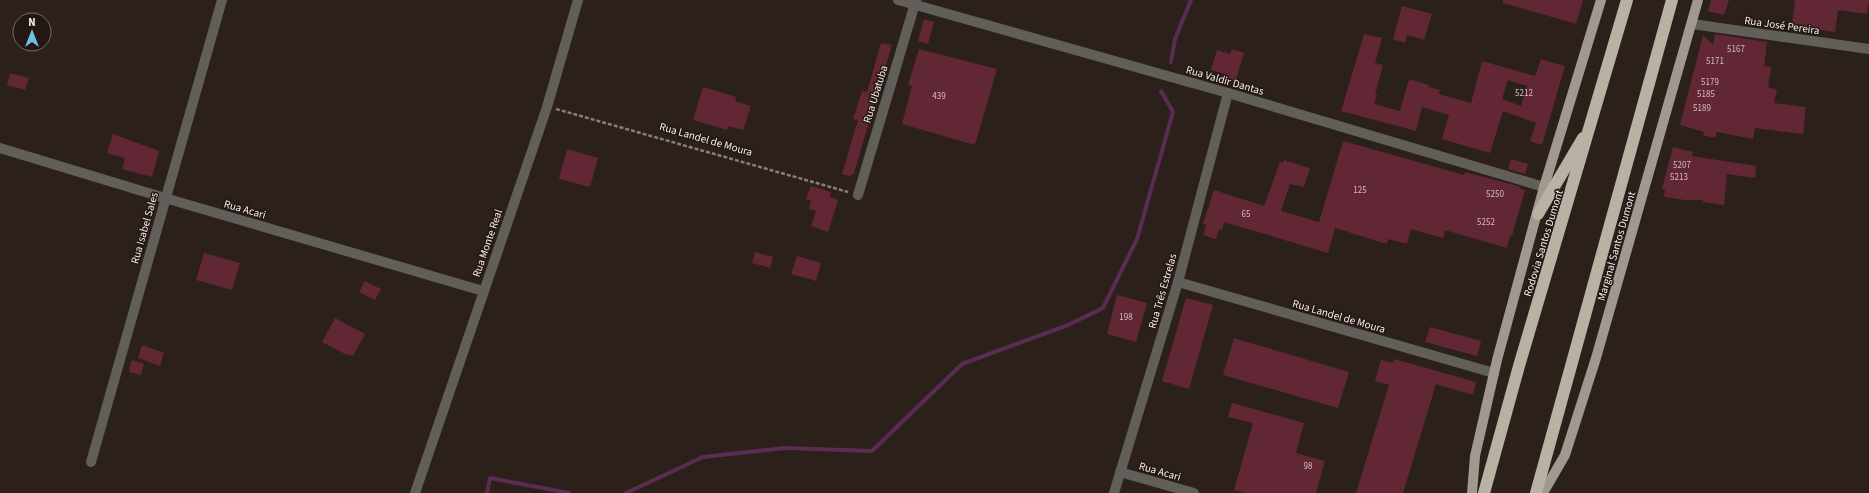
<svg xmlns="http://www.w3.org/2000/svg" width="1869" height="493" font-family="'Source Sans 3',sans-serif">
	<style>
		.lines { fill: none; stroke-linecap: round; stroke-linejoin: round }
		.stream { stroke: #5b2c52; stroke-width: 4 }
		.building { fill: #622734; fill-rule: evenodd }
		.path { stroke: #887d79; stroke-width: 2.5; stroke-dasharray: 4 2; stroke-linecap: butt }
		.minor { stroke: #625e59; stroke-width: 10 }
		.major { stroke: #a1998f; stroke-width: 10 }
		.highway { stroke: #b9b1a4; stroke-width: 12 }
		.labels { text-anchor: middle; stroke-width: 3; stroke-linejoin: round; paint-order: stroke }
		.number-label { font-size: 9px; fill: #d2bcbd }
		.street-label { font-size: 11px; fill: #f7eeeb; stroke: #221712 }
	</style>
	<rect width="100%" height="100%" fill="#2c201b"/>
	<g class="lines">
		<!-- stream -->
		<g class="stream">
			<polyline points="1171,62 1175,39 1191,0"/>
			<polyline points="487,493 490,478 569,493"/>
			<polyline points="626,493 703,457 785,448 872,451 962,364 1068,325 1103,308 1137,239 1173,112 1161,91"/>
		</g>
	</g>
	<!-- building -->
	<g class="building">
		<polygon points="1503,0 1583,0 1576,24 1503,3"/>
		<polygon points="1711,0 1729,0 1724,15 1708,11"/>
		<polygon points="1795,0 1869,0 1867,14 1838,10 1835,32 1792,26"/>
		<polygon points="1402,6 1432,14 1424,40 1407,35 1405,43 1393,39"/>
		<polygon points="924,19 934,22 928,44 918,41"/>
		<path d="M 1364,34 L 1382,38 L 1375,63 L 1383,65 L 1375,94 L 1377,94 L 1374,104 L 1400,111 L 1409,79 L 1429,85 L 1428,87 L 1440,90 L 1439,94 L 1471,103 L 1482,61 L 1535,76 L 1541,59 L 1565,66 L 1542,145 L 1530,141 L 1536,123 L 1503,111 L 1490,153 L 1442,139 L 1449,115 L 1422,107 L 1416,131 L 1341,111 ZM 1508,80 L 1527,86 L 1521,106 L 1502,99 Z"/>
		<polygon points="1715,34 1767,42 1764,66 1771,67 1768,87 1777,90 1774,103 1806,107 1803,134 1755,128 1753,139 1717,132 1715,138 1703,135 1704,132 1680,125 1703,35 1713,45"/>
		<polygon points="881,43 892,45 854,173 850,176 842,174 858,120 853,119 862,91 867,92"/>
		<polygon points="919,49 997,69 975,145 902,124 912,86 908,85"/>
		<polygon points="1232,49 1244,53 1235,83 1223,79 1225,74 1211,70 1217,50 1230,54"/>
		<polygon points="10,73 29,78 25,90 7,85"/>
		<polygon points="703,87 736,97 735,101 751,106 743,130 728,126 727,130 693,120"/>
		<polygon points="113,134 159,151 152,177 122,169 125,158 107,153"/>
		<polygon points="1343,141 1464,175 1465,172 1521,187 1520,189 1525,190 1512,236 1510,235 1507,248 1445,230 1443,238 1411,229 1407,244 1388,239 1387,244 1335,228 1328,253 1224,222 1222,230 1219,229 1216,239 1203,235 1206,225 1203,224 1214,190 1264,206 1280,162 1283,163 1284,160 1310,168 1304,187 1290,184 1281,211 1319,222"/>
		<polygon points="1673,147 1693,152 1692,156 1756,166 1755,178 1727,174 1724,205 1703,202 1703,200 1685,200 1664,197 1665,190 1662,189"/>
		<polygon points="567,149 598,158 590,187 559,179"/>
		<polygon points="1511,159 1528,164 1525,174 1508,169"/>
		<polygon points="811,186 831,192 830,197 838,200 828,232 811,226 816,211 809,209 811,201 806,199"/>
		<polygon points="755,252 773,257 770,268 752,263"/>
		<polygon points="204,253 240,263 232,290 196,280"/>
		<polygon points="797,256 821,263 816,281 791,274"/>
		<polygon points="365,281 381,289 375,300 359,292"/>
		<polygon points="1117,295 1147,303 1136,342 1107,334"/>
		<polygon points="1186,298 1213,305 1189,389 1162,381"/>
		<polygon points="335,318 365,334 353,356 348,354 347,355 322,342"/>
		<polygon points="1430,327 1481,341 1477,356 1425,342"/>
		<polygon points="1234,338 1349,372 1338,408 1223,375"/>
		<polygon points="142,345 164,353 160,366 138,358"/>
		<polygon points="1394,359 1476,382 1473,395 1436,384 1403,493 1356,493 1389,385 1375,381 1381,360 1393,363"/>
		<polygon points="132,360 144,364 141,375 129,372"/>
		<polygon points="1232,403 1304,423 1296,453 1325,461 1316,493 1246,493 1234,490 1253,423 1228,417"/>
	</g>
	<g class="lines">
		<!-- path -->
		<polyline class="path" points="556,109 848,192"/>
		<!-- minor -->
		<g class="minor">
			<polyline points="898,0 1228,93 1544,187"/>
			<polyline points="1692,24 1869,49"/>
			<polyline points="0,148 165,198 483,291"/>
			<polyline points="858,195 916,0"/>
			<polyline points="1178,282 1494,373"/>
			<polyline points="91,462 222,0"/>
			<polyline points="1120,472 1194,493"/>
			<polyline points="415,493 547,107 578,0"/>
			<polyline points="1114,493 1178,282 1228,93"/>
		</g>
		<!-- major -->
		<g class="major">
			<polyline points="1472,493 1475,456 1497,360 1544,187 1601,0"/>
			<polyline points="1543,493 1565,455 1596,358 1698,0"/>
		</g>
		<!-- highway -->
		<g class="highway">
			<polyline points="1538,214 1583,138"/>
			<polyline points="1484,493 1519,366 1627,0"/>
			<polyline points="1536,493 1672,0"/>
		</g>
	</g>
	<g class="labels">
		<!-- number labels -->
		<g class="number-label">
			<text x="1736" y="52">5167</text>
			<text x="1715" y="64">5171</text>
			<text x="1710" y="85">5179</text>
			<text x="1524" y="96">5212</text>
			<text x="1706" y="97">5185</text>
			<text x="939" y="99">439</text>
			<text x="1702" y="111">5189</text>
			<text x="1682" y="168">5207</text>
			<text x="1679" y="180">5213</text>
			<text x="1360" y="193">125</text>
			<text x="1495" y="197">5250</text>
			<text x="1246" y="217">65</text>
			<text x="1486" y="225">5252</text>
			<text x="1126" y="320">198</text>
			<text x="1308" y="469">98</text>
		</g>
		<!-- street labels -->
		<g class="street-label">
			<text transform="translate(1782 25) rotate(8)" y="4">Rua José Pereira</text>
			<text transform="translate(1225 80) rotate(16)" y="4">Rua Valdir Dantas</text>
			<text transform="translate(875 94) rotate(-73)" y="4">Rua Ubatuba</text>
			<text transform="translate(706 139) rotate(16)" y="4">Rua Landel de Moura</text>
			<text transform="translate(245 209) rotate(16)" y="4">Rua Acari</text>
			<text transform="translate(144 228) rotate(-74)" y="4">Rua Isabel Sales</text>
			<text transform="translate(487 243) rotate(-71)" y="4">Rua Monte Real</text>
			<text transform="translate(1543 243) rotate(-73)" y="4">Rodovia Santos Dumont</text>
			<text transform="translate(1616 246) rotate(-74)" y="4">Marginal Santos Dumont</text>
			<text transform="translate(1162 291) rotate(-74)" y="4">Rua Três Estrelas</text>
			<text transform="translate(1339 316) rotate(16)" y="4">Rua Landel de Moura</text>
			<text transform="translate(1160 471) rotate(16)" y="4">Rua Acari</text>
		</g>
	</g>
	<!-- north arrow -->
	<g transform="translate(32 32)"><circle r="19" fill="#221712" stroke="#776d69"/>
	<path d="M0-3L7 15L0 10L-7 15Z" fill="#69c3f1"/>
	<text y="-6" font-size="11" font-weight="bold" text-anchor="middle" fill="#f7eeeb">N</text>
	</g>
</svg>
